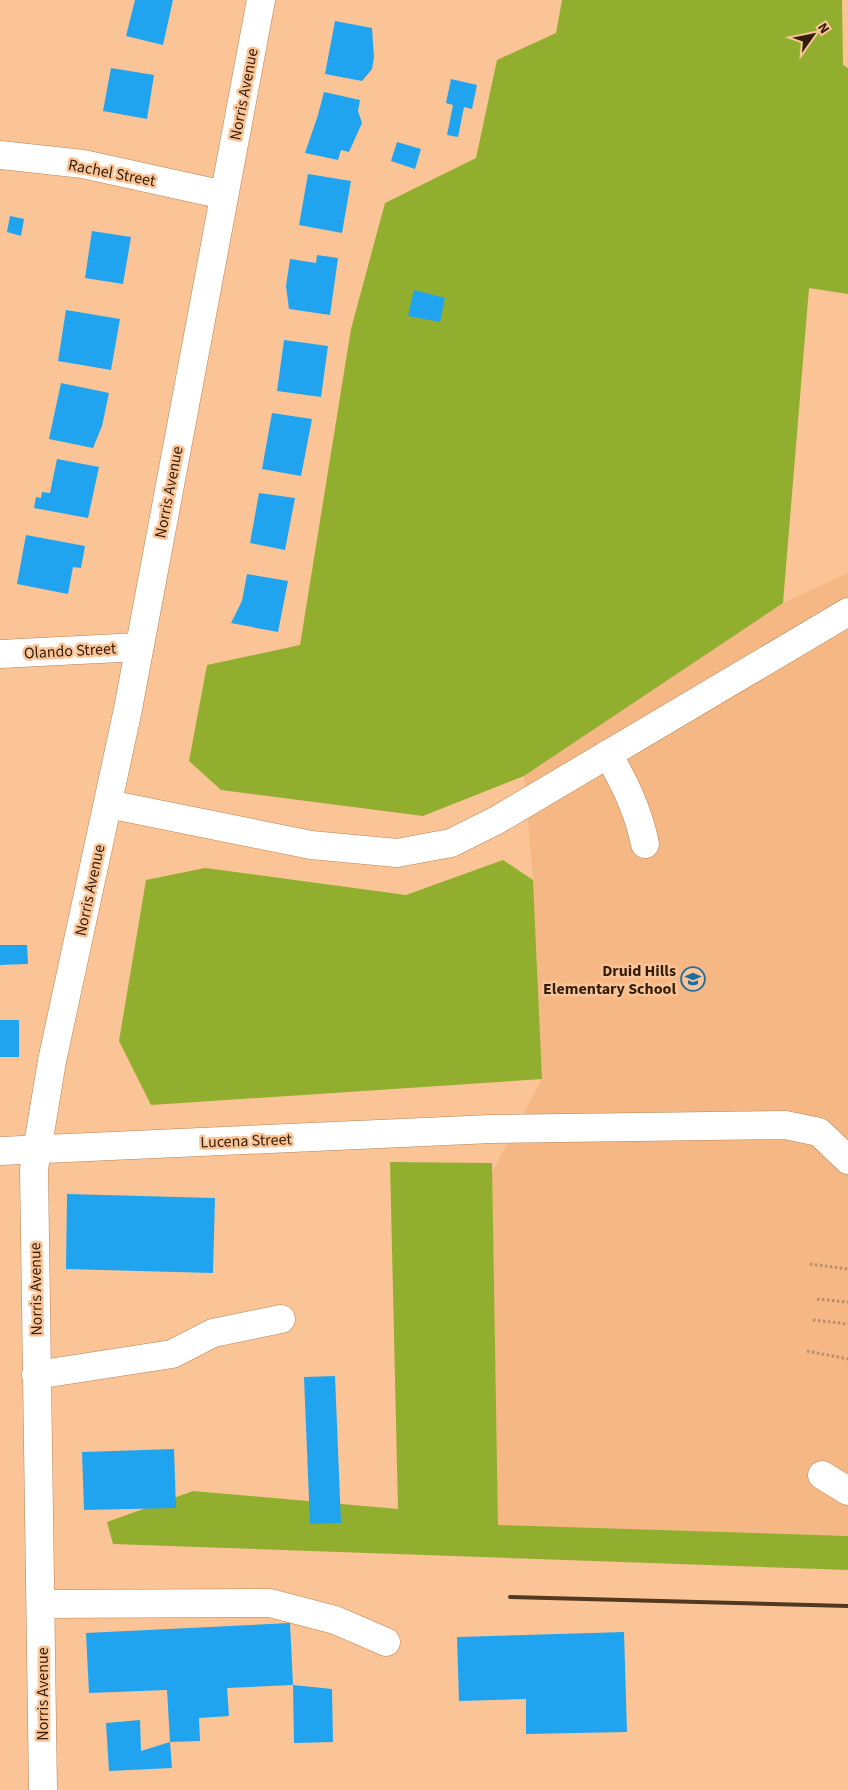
<svg xmlns="http://www.w3.org/2000/svg" width="848" height="1790" font-family="'Source Sans 3',sans-serif">
	<style>
		.built { fill: #f5b885 }
		.forest { fill: #92ae2e }
		.building { fill: #21a4ef }
		.lines { fill: none; stroke-linecap: round; stroke-linejoin: round }
		.minor-casing { stroke: #b68356; stroke-width: 29 }
		.path { stroke: #b98e69; stroke-width: 3; stroke-dasharray: 2.5 2.5; stroke-linecap: butt }
		.minor { stroke: #fff; stroke-width: 28 }
		.rail { stroke: #513821; stroke-width: 4 }
		.labels { text-anchor: middle; stroke-width: 5; stroke-linejoin: round; paint-order: stroke }
		.street-label { font-size: 16px; fill: #321e0b; stroke: #fbc496 }
		.poi-label { font-size: 16px; font-weight: bold; fill: #321e0b; stroke: #fbc496; text-anchor: end }
	</style>
	<rect width="100%" height="100%" fill="#fbc496"/>
	<!-- built -->
	<polygon class="built" points="848,573 848,1536 498,1526 492,1172 542,1079 533,880 524,776 783,603"/>
	<!-- forest -->
	<g class="forest">
		<polygon points="562,0 842,0 843,65 848,68 848,294 809,288 783,603 524,776 423,816 221,790 189,761 207,665 300,645 351,329 385,203 476,158 497,60 556,33"/>
		<polygon points="503,860 533,880 542,1079 151,1105 119,1041 146,880 205,868 406,895"/>
		<polygon points="390,1162 492,1163 498,1525 848,1536 848,1570 113,1544 107,1522 193,1491 398,1509"/>
	</g>
	<!-- building -->
	<g class="building">
		<polygon points="135,0 173,0 163,45 126,36"/>
		<polygon points="335,21 372,28 374,57 372,69 362,81 325,74"/>
		<polygon points="111,68 154,75 147,119 103,111"/>
		<polygon points="451,79 477,85 472,109 464,107 458,137 447,135 453,105 446,103"/>
		<polygon points="324,92 360,100 358,111 362,123 349,152 341,150 338,160 305,153 318,115"/>
		<polygon points="397,142 421,149 415,169 391,161"/>
		<polygon points="308,174 351,181 342,233 299,225"/>
		<polygon points="10,216 24,219 21,236 7,232"/>
		<polygon points="92,231 131,237 123,284 85,278"/>
		<polygon points="317,255 338,258 330,315 289,309 286,286 290,259 316,263"/>
		<polygon points="414,290 445,298 440,322 408,316"/>
		<polygon points="66,310 120,319 111,370 58,361"/>
		<polygon points="284,340 328,346 321,397 277,391"/>
		<polygon points="61,383 109,393 102,426 93,448 49,439"/>
		<polygon points="272,413 312,419 301,476 262,469"/>
		<polygon points="57,459 99,467 88,518 34,508 36,497 41,498 42,492 50,493"/>
		<polygon points="259,493 295,498 285,550 250,543"/>
		<polygon points="26,535 85,546 81,568 73,567 68,594 17,584"/>
		<polygon points="247,574 288,581 278,632 231,623 242,601"/>
		<polygon points="0,945 27,945 28,964 0,965"/>
		<rect x="0" y="1020" width="19" height="37"/>
		<polygon points="67,1194 215,1198 213,1273 66,1269"/>
		<polygon points="335,1376 341,1523 310,1524 304,1377"/>
		<polygon points="174,1449 176,1508 84,1510 82,1452"/>
		<polygon points="290,1623 293,1685 227,1688 229,1716 199,1718 200,1741 170,1742 167,1690 89,1693 86,1633"/>
		<polygon points="624,1632 627,1732 526,1734 526,1699 459,1701 457,1637"/>
		<polygon points="293,1685 332,1689 333,1742 294,1743"/>
		<polygon points="140,1720 141,1751 170,1742 172,1768 109,1771 106,1723"/>
	</g>
	<g class="lines">
		<!-- minor casing -->
		<g class="minor-casing">
			<g id="minor">
				<polyline points="0,155 83,164 224,195"/>
				<polyline points="0,654 139,647"/>
				<path d="M 608,754 C 625,784 638,810 645,844"/>
				<polyline points="108,804 311,845 397,853 451,843 497,820 848,612"/>
				<polyline points="0,1151 491,1129 785,1125 819,1132 848,1160"/>
				<polyline points="36,1375 172,1354 213,1333 281,1319"/>
				<polyline points="822,1475 848,1491"/>
				<polyline points="42,1604 270,1603 335,1620 386,1642"/>
				<polyline points="43,1790 34,1169 52,1061 128,709 261,0"/>
			</g>
		</g>
		<!-- path -->
		<g class="path">
			<polyline points="810,1264 848,1269"/>
			<polyline points="817,1299 848,1302"/>
			<polyline points="813,1320 848,1324"/>
			<polyline points="807,1351 848,1359"/>
		</g>
		<!-- minor -->
		<use href="#minor" class="minor"/>
		<!-- rail -->
		<polyline class="rail" points="510,1597 848,1606"/>
	</g>
	<!-- icons -->
	<defs>
		<g id="school-ring" transform="scale(1.25)"><circle r="9.5" fill="#fbc496" stroke="#1e6fa0" stroke-width="1.5"/><path d="M0-5L7-2L0 1L-7-2ZM-4 1L0 2.5L4 1V4Q0 6-4 4Z" fill="#1e6fa0"/></g>
	</defs>
	<g fill-rule="evenodd">
		<use href="#school-ring" x="693" y="979"/>
	</g>
	<g class="labels">
		<!-- street labels -->
		<g class="street-label">
			<text transform="translate(243 94) rotate(-79)" y="6">Norris Avenue</text>
			<text transform="translate(112 172) rotate(11)" y="6">Rachel Street</text>
			<text transform="translate(168 492) rotate(-79)" y="6">Norris Avenue</text>
			<text transform="translate(70 650) rotate(-3)" y="6">Olando Street</text>
			<text transform="translate(89 890) rotate(-78)" y="6">Norris Avenue</text>
			<text transform="translate(246 1140) rotate(-2)" y="6">Lucena Street</text>
			<text transform="translate(35 1289) rotate(-91)" y="6">Norris Avenue</text>
			<text transform="translate(42 1694) rotate(-90)" y="6">Norris Avenue</text>
		</g>
		<!-- poi labels -->
		<g class="poi-label">
			<text x="676" y="976">Druid Hills<tspan x="676" dy="18">Elementary School</tspan></text>
		</g>
	</g>
	<!-- north arrow -->
	<g transform="translate(813 35) rotate(57)" stroke="#fbc496" stroke-width="4" paint-order="stroke">
	<path d="M0-4L9 19L0 12L-9 19Z" fill="#321e0b"/>
	<text y="-8" font-size="14" font-weight="bold" text-anchor="middle" fill="#321e0b">N</text>
	</g>
</svg>
